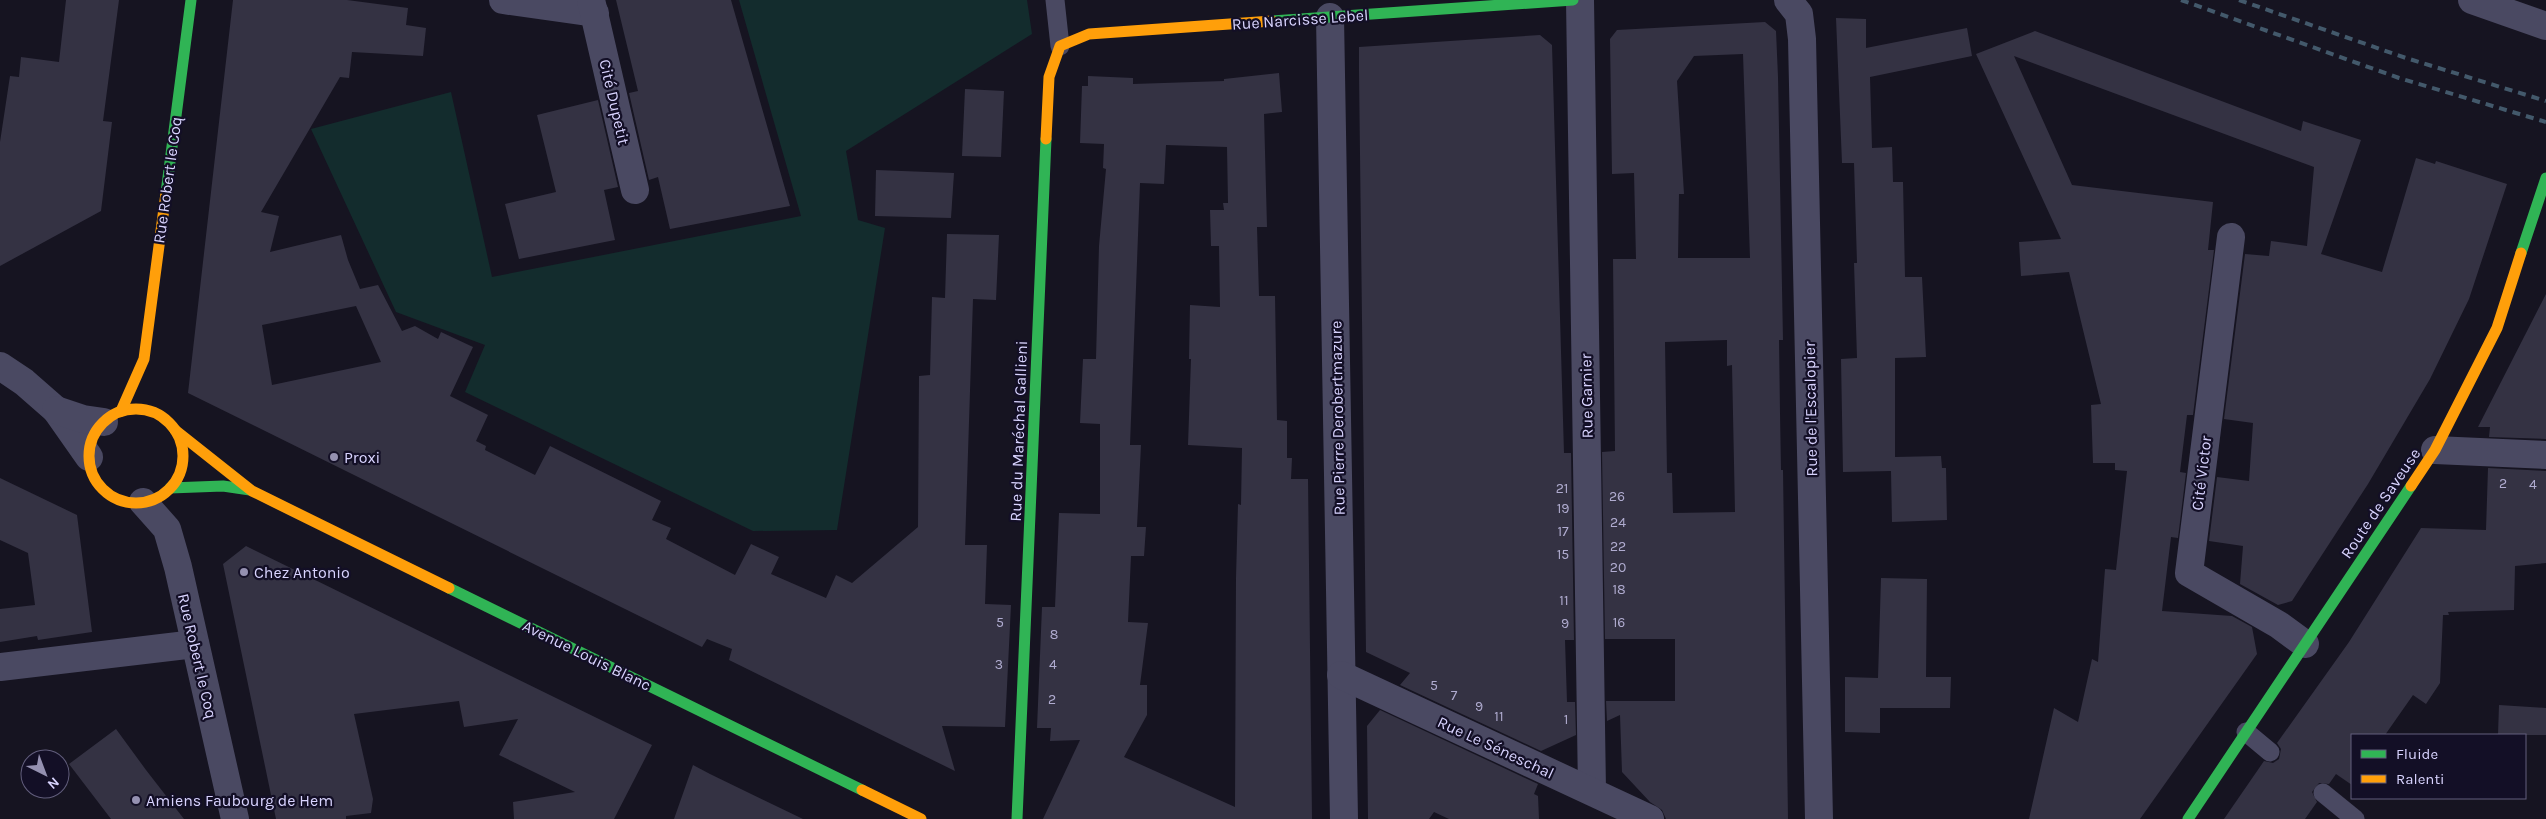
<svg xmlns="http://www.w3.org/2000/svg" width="2546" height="819" font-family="Karla,sans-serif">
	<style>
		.green { fill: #132c2d }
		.building { fill: #343243; fill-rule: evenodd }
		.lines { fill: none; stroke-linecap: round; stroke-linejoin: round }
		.lane { stroke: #4a4962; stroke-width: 19 }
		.street { stroke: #4a4962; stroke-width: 28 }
		.fast { stroke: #30b455; stroke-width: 11 }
		.slow { stroke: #ff9f0a; stroke-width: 11 }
		.rail { stroke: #43596b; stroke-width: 4; stroke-dasharray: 8 6; stroke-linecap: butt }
		.poi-dot { fill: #9591b1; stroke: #130f26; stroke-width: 2 }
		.labels { text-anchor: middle; stroke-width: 4.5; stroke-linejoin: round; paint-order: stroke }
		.number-label { font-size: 14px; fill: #b0acd0 }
		.street-label { font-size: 16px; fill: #d9d4ff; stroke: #130f26 }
		.poi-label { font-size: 16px; fill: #d9d4ff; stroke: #130f26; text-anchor: start }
	</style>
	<rect width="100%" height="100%" fill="#161421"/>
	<!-- green -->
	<polygon class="green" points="739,0 1027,0 1032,34 846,151 858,220 885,228 837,530 753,531 465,392 485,345 396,312 311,129 451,92 492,277 801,216"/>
	<!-- building -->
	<g class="building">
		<polygon points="66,0 119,0 103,121 112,122 101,211 0,266 0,142 10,76 19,77 21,57 59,62"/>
		<path d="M 233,0 L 347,0 L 408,8 L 406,25 L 426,28 L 423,56 L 352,52 L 349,78 L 340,77 L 261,212 L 279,216 L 270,252 L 341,235 L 348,260 L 360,289 L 378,285 L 402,331 L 415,326 L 438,339 L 441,332 L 473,347 L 450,396 L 488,415 L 476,441 L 486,446 L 485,450 L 535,475 L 550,446 L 661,501 L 652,520 L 671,528 L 666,539 L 735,575 L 751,544 L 779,557 L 771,574 L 826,598 L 836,575 L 852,583 L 918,527 L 919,376 L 930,375 L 932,297 L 945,298 L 947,234 L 999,235 L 996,300 L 973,299 L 965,545 L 987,545 L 985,604 L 1011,605 L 1005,727 L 942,726 L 955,771 L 729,660 L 732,649 L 707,639 L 702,647 L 188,393 ZM 356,306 L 381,362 L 272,385 L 262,325 Z"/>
		<polygon points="616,0 731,0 790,206 670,229 658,177 649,180 629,93 638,91"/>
		<polygon points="1836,18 1866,19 1866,48 1967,28 1972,56 1870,77 1872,148 1892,147 1893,182 1903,182 1905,277 1922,277 1926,357 1895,358 1895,457 1941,456 1942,468 1946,468 1947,520 1892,522 1891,471 1843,472 1841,359 1857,358 1854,263 1857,263 1854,163 1842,163"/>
		<path d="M 1765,22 L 1776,31 L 1778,77 L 1783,340 L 1779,340 L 1780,413 L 1781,470 L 1783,470 L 1788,819 L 1666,819 L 1662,810 L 1650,802 L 1622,772 L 1620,715 L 1607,721 L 1606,701 L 1675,701 L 1675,639 L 1605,639 L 1602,452 L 1615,451 L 1613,259 L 1636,259 L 1634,173 L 1612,174 L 1610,39 L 1617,30 ZM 1743,54 L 1750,258 L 1678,258 L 1679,194 L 1684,194 L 1677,81 L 1694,56 ZM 1727,340 L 1727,366 L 1732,365 L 1735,512 L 1673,513 L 1672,473 L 1667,473 L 1665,342 Z"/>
		<polygon points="2035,31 2301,131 2303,121 2361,140 2321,254 2382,272 2416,158 2435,164 2436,161 2507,184 2469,299 2430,379 2368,484 2292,601 2278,605 2240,584 2243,546 2209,541 2217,477 2249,481 2253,423 2224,419 2245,254 2269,256 2271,241 2307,246 2314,167 2014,56 2072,185 2213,202 2208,250 2214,250 2193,415 2187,415 2180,472 2186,473 2178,538 2171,537 2162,611 2232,616 2252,627 2257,654 2140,819 2029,819 2054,708 2078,722 2092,659 2098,662 2105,569 2116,570 2127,471 2115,470 2115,463 2093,463 2091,405 2101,404 2069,272 2021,276 2019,242 2061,239 1976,54"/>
		<polygon points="1540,35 1552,45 1564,453 1571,453 1574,640 1565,640 1567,702 1575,702 1576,735 1541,751 1400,685 1410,673 1366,652 1359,71 1359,47"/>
		<path d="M 1279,73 L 1282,112 L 1264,114 L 1267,227 L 1257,227 L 1259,296 L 1275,296 L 1277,420 L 1287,421 L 1287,458 L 1292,458 L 1291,479 L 1308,479 L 1312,819 L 1043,819 L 1080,740 L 1050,741 L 1051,728 L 1037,728 L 1042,607 L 1055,607 L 1059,513 L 1100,514 L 1100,424 L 1080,423 L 1083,359 L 1096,359 L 1099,246 L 1106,169 L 1103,168 L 1104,144 L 1080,143 L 1082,86 L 1088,86 L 1088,76 L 1133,78 L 1133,84 L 1224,81 L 1224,79 ZM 1166,145 L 1227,147 L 1228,203 L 1223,203 L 1224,210 L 1210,210 L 1211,246 L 1219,246 L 1220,307 L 1190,305 L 1189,359 L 1191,359 L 1188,445 L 1242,448 L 1241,505 L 1238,504 L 1236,578 L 1235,807 L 1124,757 L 1147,715 L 1147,685 L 1140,685 L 1148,623 L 1128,622 L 1131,556 L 1144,556 L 1146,527 L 1137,527 L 1141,445 L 1130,445 L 1140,183 L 1164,184 Z"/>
		<polygon points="965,89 1004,91 1001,157 962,156"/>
		<polygon points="598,100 618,187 604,190 615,240 519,259 505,204 556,192 537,115"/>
		<polygon points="876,170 954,173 951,218 875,216"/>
		<polygon points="2546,294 2546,439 2489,437 2490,427 2478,427"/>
		<polygon points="2488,468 2546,471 2546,563 2515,566 2514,610 2448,612 2449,615 2443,615 2440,683 2426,704 2413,695 2385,735 2352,735 2352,785 2336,774 2329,784 2319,783 2312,792 2317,802 2305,819 2224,819 2264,761 2273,763 2279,759 2281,749 2277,743 2349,642 2421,528 2486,530"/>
		<polygon points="0,478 77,515 92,632 38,640 37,636 0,642 0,609 35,605 28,553 0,540"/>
		<polygon points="246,546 652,745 614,819 514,819 513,802 575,792 499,755 518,719 464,727 459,701 354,714 373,799 371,813 346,816 346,819 276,819 223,564"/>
		<polygon points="1881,578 1927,579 1926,677 1951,677 1950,708 1880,708 1880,733 1845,732 1845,677 1878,678"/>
		<polygon points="2499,705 2546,708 2546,735 2498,735"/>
		<polygon points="1380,710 1538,784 1534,794 1538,796 1539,819 1449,819 1434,812 1429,819 1368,819 1367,726"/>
		<polygon points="116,729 146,770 184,819 111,819 69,764"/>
		<polygon points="693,765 710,774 803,819 674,819"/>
	</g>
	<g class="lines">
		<!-- lane -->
		<g class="lane">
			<polyline points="1055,0 1060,46"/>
			<polyline points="2246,732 2270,752"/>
			<polyline points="2323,793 2355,819"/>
		</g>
		<!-- street -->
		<g class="street">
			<polyline points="503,0 595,13"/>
			<polyline points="591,0 635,190"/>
			<polyline points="1580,0 1592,791"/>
			<polyline points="1788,0 1799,14 1802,39 1819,819"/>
			<polyline points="2472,0 2546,26"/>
			<polyline points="1330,17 1344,819"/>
			<polyline points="2231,237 2189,573 2279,625 2305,644"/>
			<polyline points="0,366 24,382 56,410 89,457"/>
			<polyline points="56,410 83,419 104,422"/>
			<polyline points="2435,450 2546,455"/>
			<polyline points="143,502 167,529 178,567 235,819"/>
			<polyline points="0,667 195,644"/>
			<polyline points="1341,675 1650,819"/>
		</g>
		<!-- fast -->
		<g class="fast">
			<polyline points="1272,21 1573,0"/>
			<polyline points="166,193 191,0"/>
			<polyline points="2521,253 2546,178"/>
			<polyline points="170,488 223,486 250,490"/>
			<polyline points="449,588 862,790"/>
			<polyline points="1017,819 1046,139"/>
			<polyline points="2188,819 2411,486"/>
		</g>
		<!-- slow -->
		<g class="slow">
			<polyline points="1046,139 1049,77 1060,46 1089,34 1272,21"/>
			<circle cx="136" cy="456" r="47"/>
			<polyline points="121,411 144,359 166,193"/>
			<polyline points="175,430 252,491 449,588"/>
			<polyline points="2411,486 2435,450 2497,328 2521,253"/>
			<polyline points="862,790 921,819"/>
		</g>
		<!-- rail -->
		<g class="rail">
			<polyline points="2181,0 2399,78 2546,122"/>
			<polyline points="2239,0 2406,58 2546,101"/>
		</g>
	</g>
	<!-- markers -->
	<g class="poi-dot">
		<circle cx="334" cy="457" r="5"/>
		<circle cx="244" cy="572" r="5"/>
		<circle cx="136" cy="800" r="5"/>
	</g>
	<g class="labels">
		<!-- number labels -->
		<g class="number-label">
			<text x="2503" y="488">2</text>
			<text x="2533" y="489">4</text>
			<text x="1562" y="493">21</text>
			<text x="1617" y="501">26</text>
			<text x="1563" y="513">19</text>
			<text x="1618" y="527">24</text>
			<text x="1563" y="536">17</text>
			<text x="1618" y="551">22</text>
			<text x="1563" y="559">15</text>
			<text x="1618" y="572">20</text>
			<text x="1619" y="594">18</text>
			<text x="1564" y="605">11</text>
			<text x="1000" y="627">5</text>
			<text x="1619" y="627">16</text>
			<text x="1565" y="628">9</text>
			<text x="1054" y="639">8</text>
			<text x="999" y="669">3</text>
			<text x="1053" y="669">4</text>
			<text x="1434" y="690">5</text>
			<text x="1454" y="700">7</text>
			<text x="1052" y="704">2</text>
			<text x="1479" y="711">9</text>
			<text x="1499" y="721">11</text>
			<text x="1566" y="724">1</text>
		</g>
		<!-- street labels -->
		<g class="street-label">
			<text transform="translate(1300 19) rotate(-4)" y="6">Rue Narcisse Lebel</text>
			<text transform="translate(615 102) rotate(77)" y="6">Cité Dupetit</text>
			<text transform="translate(167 180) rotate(-82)" y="6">Rue Robert le Coq</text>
			<text transform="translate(1586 396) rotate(-91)" y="6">Rue Garnier</text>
			<text transform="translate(1810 409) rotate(-91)" y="6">Rue de l'Escalopier</text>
			<text transform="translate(1337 418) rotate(-91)" y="6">Rue Pierre Derobertmazure</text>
			<text transform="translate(1018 431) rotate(-88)" y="6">Rue du Maréchal Gallieni</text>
			<text transform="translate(2201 473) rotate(-83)" y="6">Cité Victor</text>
			<text transform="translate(2380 503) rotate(-56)" y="6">Route de Saveuse</text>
			<text transform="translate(587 655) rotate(26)" y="6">Avenue Louis Blanc</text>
			<text transform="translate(198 656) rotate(77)" y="6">Rue Robert le Coq</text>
			<text transform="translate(1496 747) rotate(25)" y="6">Rue Le Séneschal</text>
		</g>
		<!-- poi labels -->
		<g class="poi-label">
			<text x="344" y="463">Proxi</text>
			<text x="254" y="578">Chez Antonio</text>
			<text x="146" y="806">Amiens Faubourg de Hem</text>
		</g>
	</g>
	<!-- legend -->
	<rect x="2351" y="734" width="175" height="65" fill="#130f26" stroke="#625e7d"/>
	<rect x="2361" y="750" width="25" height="8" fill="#30b455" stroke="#625e7d"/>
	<text x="2396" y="759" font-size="15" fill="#d9d4ff">Fluide</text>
	<rect x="2361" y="775" width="25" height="8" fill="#ff9f0a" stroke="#625e7d"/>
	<text x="2396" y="784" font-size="15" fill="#d9d4ff">Ralenti</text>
	<!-- north arrow -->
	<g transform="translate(45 774) rotate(138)"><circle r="24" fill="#130f26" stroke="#625e7d"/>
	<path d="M0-4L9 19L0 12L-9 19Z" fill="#9591b1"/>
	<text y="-8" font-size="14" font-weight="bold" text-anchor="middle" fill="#d9d4ff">N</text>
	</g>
</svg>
